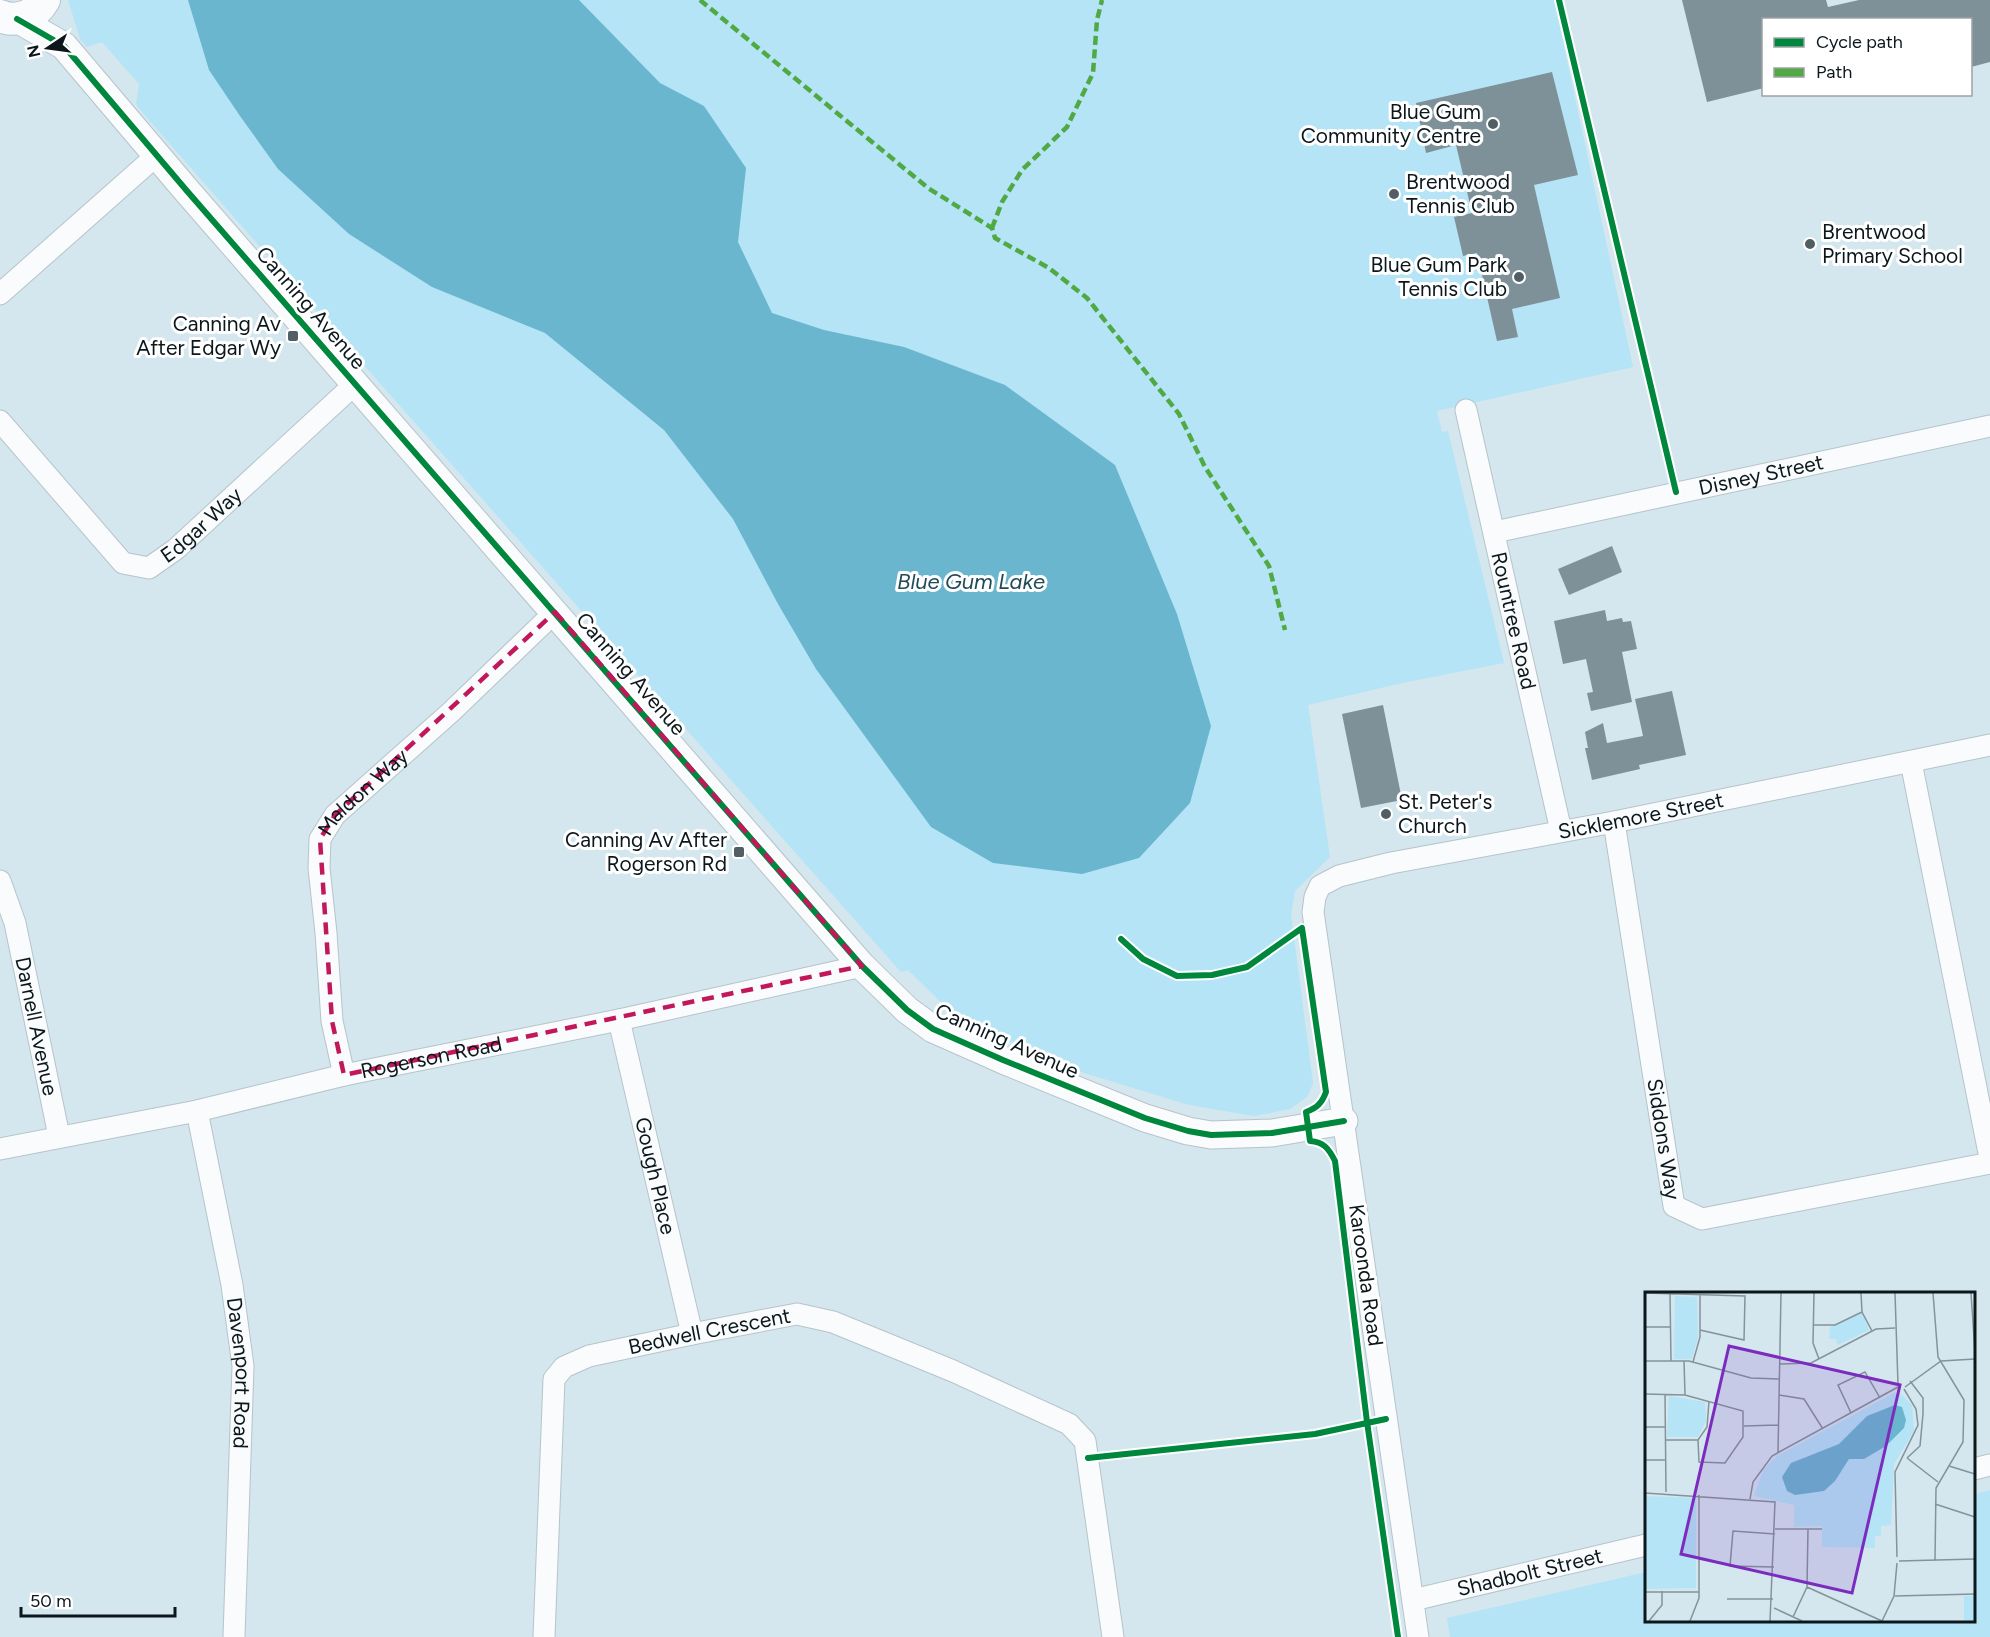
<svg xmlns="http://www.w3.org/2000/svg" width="1990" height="1637" font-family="Figtree,sans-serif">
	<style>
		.green { fill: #b4e4f6 }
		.water { fill: #6ab6cf }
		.building { fill: #7f9198 }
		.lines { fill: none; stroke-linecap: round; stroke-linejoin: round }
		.minor-casing { stroke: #b6c4ca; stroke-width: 23 }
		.tertiary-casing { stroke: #b6c4ca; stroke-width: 29 }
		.secondary-casing { stroke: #b6c4ca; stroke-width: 34 }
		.minor { stroke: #f9fbfc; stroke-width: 21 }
		.tertiary { stroke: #f9fbfc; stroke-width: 27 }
		.secondary { stroke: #f9fbfc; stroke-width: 32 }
		.quiet { stroke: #50a943; stroke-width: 4.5; stroke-dasharray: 9 4.5; stroke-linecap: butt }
		.cycleway-casing { stroke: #fff; stroke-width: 10 }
		.cycleway { stroke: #00873e; stroke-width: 6 }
		.marked { fill: none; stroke: #c2185b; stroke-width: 4.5; stroke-dasharray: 12 8; stroke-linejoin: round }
		.poi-dot { fill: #515f65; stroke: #fff; stroke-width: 2 }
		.labels { text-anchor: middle; stroke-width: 6; stroke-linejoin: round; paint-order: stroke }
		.poi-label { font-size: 21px; fill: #0b171b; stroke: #fff; text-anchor: end }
		.street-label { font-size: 21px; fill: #0b171b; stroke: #fff }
		.water-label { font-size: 22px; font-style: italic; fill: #204b59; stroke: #fff }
		.inset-road { fill: none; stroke: #84939a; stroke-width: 1.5 }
		.view { fill: #7b2cbf; fill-opacity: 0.15; stroke: #7b2cbf; stroke-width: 3 }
		.inset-edge { fill: none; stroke: #0b171b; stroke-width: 3 }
	</style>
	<rect width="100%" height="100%" fill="#d4e6ee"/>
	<!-- green -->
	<g class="green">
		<polygon points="68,0 1554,0 1633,367 1437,411 1442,432 1448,431 1504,663 1402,683 1308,705 1330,857 1295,891 1291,915 1313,1083 1307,1097 1290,1109 1254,1116 1189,1105 1055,1064 951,1012 908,970 901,972 324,320 142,112 136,104 139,84 102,42 87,47 80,39"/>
		<polygon points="1990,1490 1990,1637 1450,1637 1447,1618 1646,1572 1646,1620 1974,1620 1974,1494"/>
	</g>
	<!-- water -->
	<polygon class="water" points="188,0 579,0 660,83 704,106 746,168 738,242 772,313 824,330 904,347 1005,385 1115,465 1177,614 1211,726 1190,803 1139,858 1082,874 993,863 931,827 816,669 778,604 733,519 664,430 545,333 432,287 349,234 278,169 240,116 209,70"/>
	<!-- building -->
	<g class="building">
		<polygon points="1682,0 1826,0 1828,7 1859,0 1990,0 1990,62 1971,67 1971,20 1764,20 1764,88 1707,102"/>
		<polygon points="1552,72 1578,175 1534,185 1560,298 1512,309 1518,337 1497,341 1477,253 1463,256 1454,217 1472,213 1456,145 1426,153 1416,103"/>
		<polygon points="1612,546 1622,572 1569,595 1558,569"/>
		<polygon points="1605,610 1607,621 1622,618 1623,622 1631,621 1637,649 1622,652 1632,702 1591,711 1587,693 1593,692 1586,659 1563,664 1554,621"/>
		<polygon points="1672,691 1686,755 1639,765 1640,769 1592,780 1585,748 1588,748 1585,732 1603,723 1607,743 1643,736 1635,699"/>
		<polygon points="1383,705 1402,800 1361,808 1342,714"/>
	</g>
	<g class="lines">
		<!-- minor casing -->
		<g class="minor-casing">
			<g id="minor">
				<polyline points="0,294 157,155"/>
				<path id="s1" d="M 1466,410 L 1561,831"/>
				<path id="s2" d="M 0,421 L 123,563 L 149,568 L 176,549 L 355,384"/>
				<path id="s3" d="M 1495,532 L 1990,426"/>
				<polyline points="1911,762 1990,1158"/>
				<path id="s4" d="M 1614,822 L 1674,1206 L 1702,1219 L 1990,1163"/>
				<path id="s5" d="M 0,881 L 15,923 L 59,1136"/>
				<path id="s6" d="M 619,1020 L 692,1334"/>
				<path id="s7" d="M 344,1075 L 332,1021 L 326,933 L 319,868 L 320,839 L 335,815 L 451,712 L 555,612"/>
				<path id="s8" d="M 197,1111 L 232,1285 L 243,1366 L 234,1637"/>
				<path id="s9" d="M 0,1149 L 197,1111 L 344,1075 L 619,1020 L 862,966"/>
				<polyline points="1974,1469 1990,1465"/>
				<path id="s10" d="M 1413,1600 L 1646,1545"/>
				<path id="s11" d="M 544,1637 L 554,1379 L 564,1367 L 589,1356 L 692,1334 L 797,1314 L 833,1322 L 953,1371 L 1069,1424 L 1085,1441 L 1113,1637"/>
				<path id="s12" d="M 1418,1637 L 1313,912 L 1315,897 L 1320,886 L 1339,876 L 1391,863 L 1614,822 L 1990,745"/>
			</g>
		</g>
		<!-- tertiary casing -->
		<g class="tertiary-casing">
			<polyline id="tertiary" points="17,19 64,46 187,191 862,966 907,1010 933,1029 1003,1060 1145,1118 1188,1131 1211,1135 1272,1133 1344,1121"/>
		</g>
		<!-- secondary casing -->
		<g class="secondary-casing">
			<path id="secondary" d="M 0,16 C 17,23 35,16 44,0"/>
		</g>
		<!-- minor -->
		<use href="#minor" class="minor"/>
		<!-- tertiary -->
		<use href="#tertiary" class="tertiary"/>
		<!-- secondary -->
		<use href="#secondary" class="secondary"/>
		<!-- quiet -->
		<g class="quiet">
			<polyline points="700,0 928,188 992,228 995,238 1049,268 1087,298 1179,414 1205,467 1269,566 1285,630"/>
			<polyline points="992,228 1002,202 1022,170 1067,127 1093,73 1097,20 1102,0"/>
		</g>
		<!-- cycleway casing -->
		<g class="cycleway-casing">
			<g id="cycleway">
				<polyline points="1559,0 1676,492"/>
				<polyline points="17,19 64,46 187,191 862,966 907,1010 933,1029 1003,1060 1145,1118 1188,1131 1211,1135 1272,1133 1344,1121"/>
				<path d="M 1121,939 L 1143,959 L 1177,976 L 1212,975 L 1247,967 L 1302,928 L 1326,1092 C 1322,1103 1317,1108 1306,1112 L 1310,1141 C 1324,1142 1329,1149 1335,1161 L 1367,1422 L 1398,1637"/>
				<polyline points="1088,1458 1315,1434 1386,1419"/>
			</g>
		</g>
		<!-- cycleway -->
		<use href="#cycleway" class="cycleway"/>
	</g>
	<!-- marked area -->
	<path class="marked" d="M 555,612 L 862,966 L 344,1075 L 332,1021 L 320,839 L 335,815 Z"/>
	<!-- markers -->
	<g class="poi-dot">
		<circle cx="1493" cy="124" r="6"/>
		<circle cx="1394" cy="194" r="6"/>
		<circle cx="1810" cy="244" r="6"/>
		<circle cx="1519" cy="277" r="6"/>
		<rect x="287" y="330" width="12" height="12" rx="3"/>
		<circle cx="1386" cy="814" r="6"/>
		<rect x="733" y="846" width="12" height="12" rx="3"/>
	</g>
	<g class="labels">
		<!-- poi labels -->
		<g class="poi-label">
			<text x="1481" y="119">Blue Gum<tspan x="1481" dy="24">Community Centre</tspan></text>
			<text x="1406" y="189" text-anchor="start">Brentwood<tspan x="1406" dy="24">Tennis Club</tspan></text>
			<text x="1822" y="239" text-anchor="start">Brentwood<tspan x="1822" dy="24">Primary School</tspan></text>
			<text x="1507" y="272">Blue Gum Park<tspan x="1507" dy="24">Tennis Club</tspan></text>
			<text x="281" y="331">Canning Av<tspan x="281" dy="24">After Edgar Wy</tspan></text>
			<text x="1398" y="809" text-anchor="start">St. Peter's<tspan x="1398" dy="24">Church</tspan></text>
			<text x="727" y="847">Canning Av After<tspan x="727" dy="24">Rogerson Rd</tspan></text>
		</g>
		<!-- street labels -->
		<g class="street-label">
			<text transform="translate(311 308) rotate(49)" y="7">Canning Avenue</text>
			<text dy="7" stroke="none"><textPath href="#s3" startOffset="272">Disney Street</textPath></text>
			<text dy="7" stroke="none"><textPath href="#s2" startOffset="282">Edgar Way</textPath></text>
			<text dy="7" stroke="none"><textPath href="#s1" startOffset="216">Rountree Road</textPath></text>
			<text transform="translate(631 674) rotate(49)" y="7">Canning Avenue</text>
			<text dy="7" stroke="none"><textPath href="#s7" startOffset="302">Maldon Way</textPath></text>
			<text dy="7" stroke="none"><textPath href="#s12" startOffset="1089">Sicklemore Street</textPath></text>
			<text dy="7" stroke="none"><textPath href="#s5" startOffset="150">Darnell Avenue</textPath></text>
			<text transform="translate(1007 1041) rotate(24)" y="7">Canning Avenue</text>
			<text dy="7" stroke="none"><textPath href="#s9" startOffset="441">Rogerson Road</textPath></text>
			<text dy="7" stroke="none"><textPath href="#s4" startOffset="321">Siddons Way</textPath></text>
			<text dy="7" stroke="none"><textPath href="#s6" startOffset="160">Gough Place</textPath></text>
			<text transform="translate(1366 1275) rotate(82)" y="7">Karoonda Road</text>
			<text dy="7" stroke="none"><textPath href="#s11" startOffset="424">Bedwell Crescent</textPath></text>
			<text dy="7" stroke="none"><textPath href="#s8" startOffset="266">Davenport Road</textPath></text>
			<text dy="7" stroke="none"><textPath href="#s10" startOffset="120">Shadbolt Street</textPath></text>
		</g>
		<!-- water labels -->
		<g class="water-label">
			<text x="971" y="589">Blue Gum Lake</text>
		</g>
	</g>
	<!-- overview -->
	<g transform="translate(1645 1292)">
		<rect width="330" height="330" fill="#d4e6ee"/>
		<path d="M 30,4 L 52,5 L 53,45 L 47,67 L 29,67 ZM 217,21 L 224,38 L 193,53 L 191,47 L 184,47 L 185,35 ZM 249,101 L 255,101 L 267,113 L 269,139 L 249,172 L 246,233 L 236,234 L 236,244 L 230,244 L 230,256 L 177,255 L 177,234 L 149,235 L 149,213 L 109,204 L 118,178 L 132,164 ZM 24,104 L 60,110 L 61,129 L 53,145 L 22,145 ZM 0,204 L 51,206 L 51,296 L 0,297 ZM 319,304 L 330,304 L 330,329 L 319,329 Z" fill="#b4e4f6"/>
		<path d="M 250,113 L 257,115 L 261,128 L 259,136 L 241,154 L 219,167 L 204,167 L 190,189 L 179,199 L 150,203 L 142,199 L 137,185 L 146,171 L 194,152 L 222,124 Z" fill="#6ab6cf"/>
		<path class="inset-road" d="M 0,1 L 100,4 L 99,48 L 55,38M 25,1 L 26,69M 169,1 L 168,51 L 174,67M 216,1 L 217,20 L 227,39M 250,1 L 253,93M 288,1 L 293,65 L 319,108 L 318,150 L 291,196 L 290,268M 326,1 L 330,60M 168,33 L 190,33 L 217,20M 0,35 L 26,35M 0,69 L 44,69 L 106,86 L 134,87M 39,69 L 40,103M 48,70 L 55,45 L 55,2M 135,72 L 166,71 L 231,37 L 250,36M 260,95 L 296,69 L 330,67M 0,102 L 40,103 L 98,119 L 98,145 L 80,171 L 54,170 L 53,148M 20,102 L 21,200M 134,103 L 159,107 L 178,137M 206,121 L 193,93 L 220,80 L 235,106M 99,134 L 133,133M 0,135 L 20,135M 21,148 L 53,148 L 62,135 L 64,109M 133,160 L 136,1M 262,166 L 275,154 L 278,122 L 278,106 L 265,89M 262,166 L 293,190M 0,168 L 21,168M 304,174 L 330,182M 0,201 L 130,210 L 125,329M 105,207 L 108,190 L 127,164 L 253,95M 290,212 L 330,225M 130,237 L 177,237M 252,265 L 250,180 L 273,133 L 271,117 L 259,97M 254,269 L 330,267M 129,275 L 85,274 L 88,239 L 130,242M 162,295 L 237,329M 0,300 L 54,300M 250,304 L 330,302M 82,307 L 128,307M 129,316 L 157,329M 148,325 L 162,295 L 163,237M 4,329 L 17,313 L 17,299M 45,329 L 54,306 L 54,203M 237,329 L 249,304 L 252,271"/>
		<path class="view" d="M 84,54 L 255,93 L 207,301 L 36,262 Z"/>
		<rect width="330" height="330" class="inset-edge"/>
	</g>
	<!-- legend -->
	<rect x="1762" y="18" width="210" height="78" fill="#ffffff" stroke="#9da2a4" stroke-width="1.5"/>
	<rect x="1774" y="38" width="30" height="9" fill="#00873e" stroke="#9da2a4" stroke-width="1.5"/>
	<text x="1816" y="48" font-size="18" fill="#0b171b">Cycle path</text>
	<rect x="1774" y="68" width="30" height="9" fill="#50a943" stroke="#9da2a4" stroke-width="1.5"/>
	<text x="1816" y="78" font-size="18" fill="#0b171b">Path</text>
	<!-- north arrow -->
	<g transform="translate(48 48) rotate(257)" stroke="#ffffff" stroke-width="4.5" paint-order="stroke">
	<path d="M0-4.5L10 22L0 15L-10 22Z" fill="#0b171b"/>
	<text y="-9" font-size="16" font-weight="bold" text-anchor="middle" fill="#0b171b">N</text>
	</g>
	<!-- scale -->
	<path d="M21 1607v9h154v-9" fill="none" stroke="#0b171b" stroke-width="3"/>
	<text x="30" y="1607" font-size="18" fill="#0b171b" stroke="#ffffff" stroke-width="4.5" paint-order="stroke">50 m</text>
</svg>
